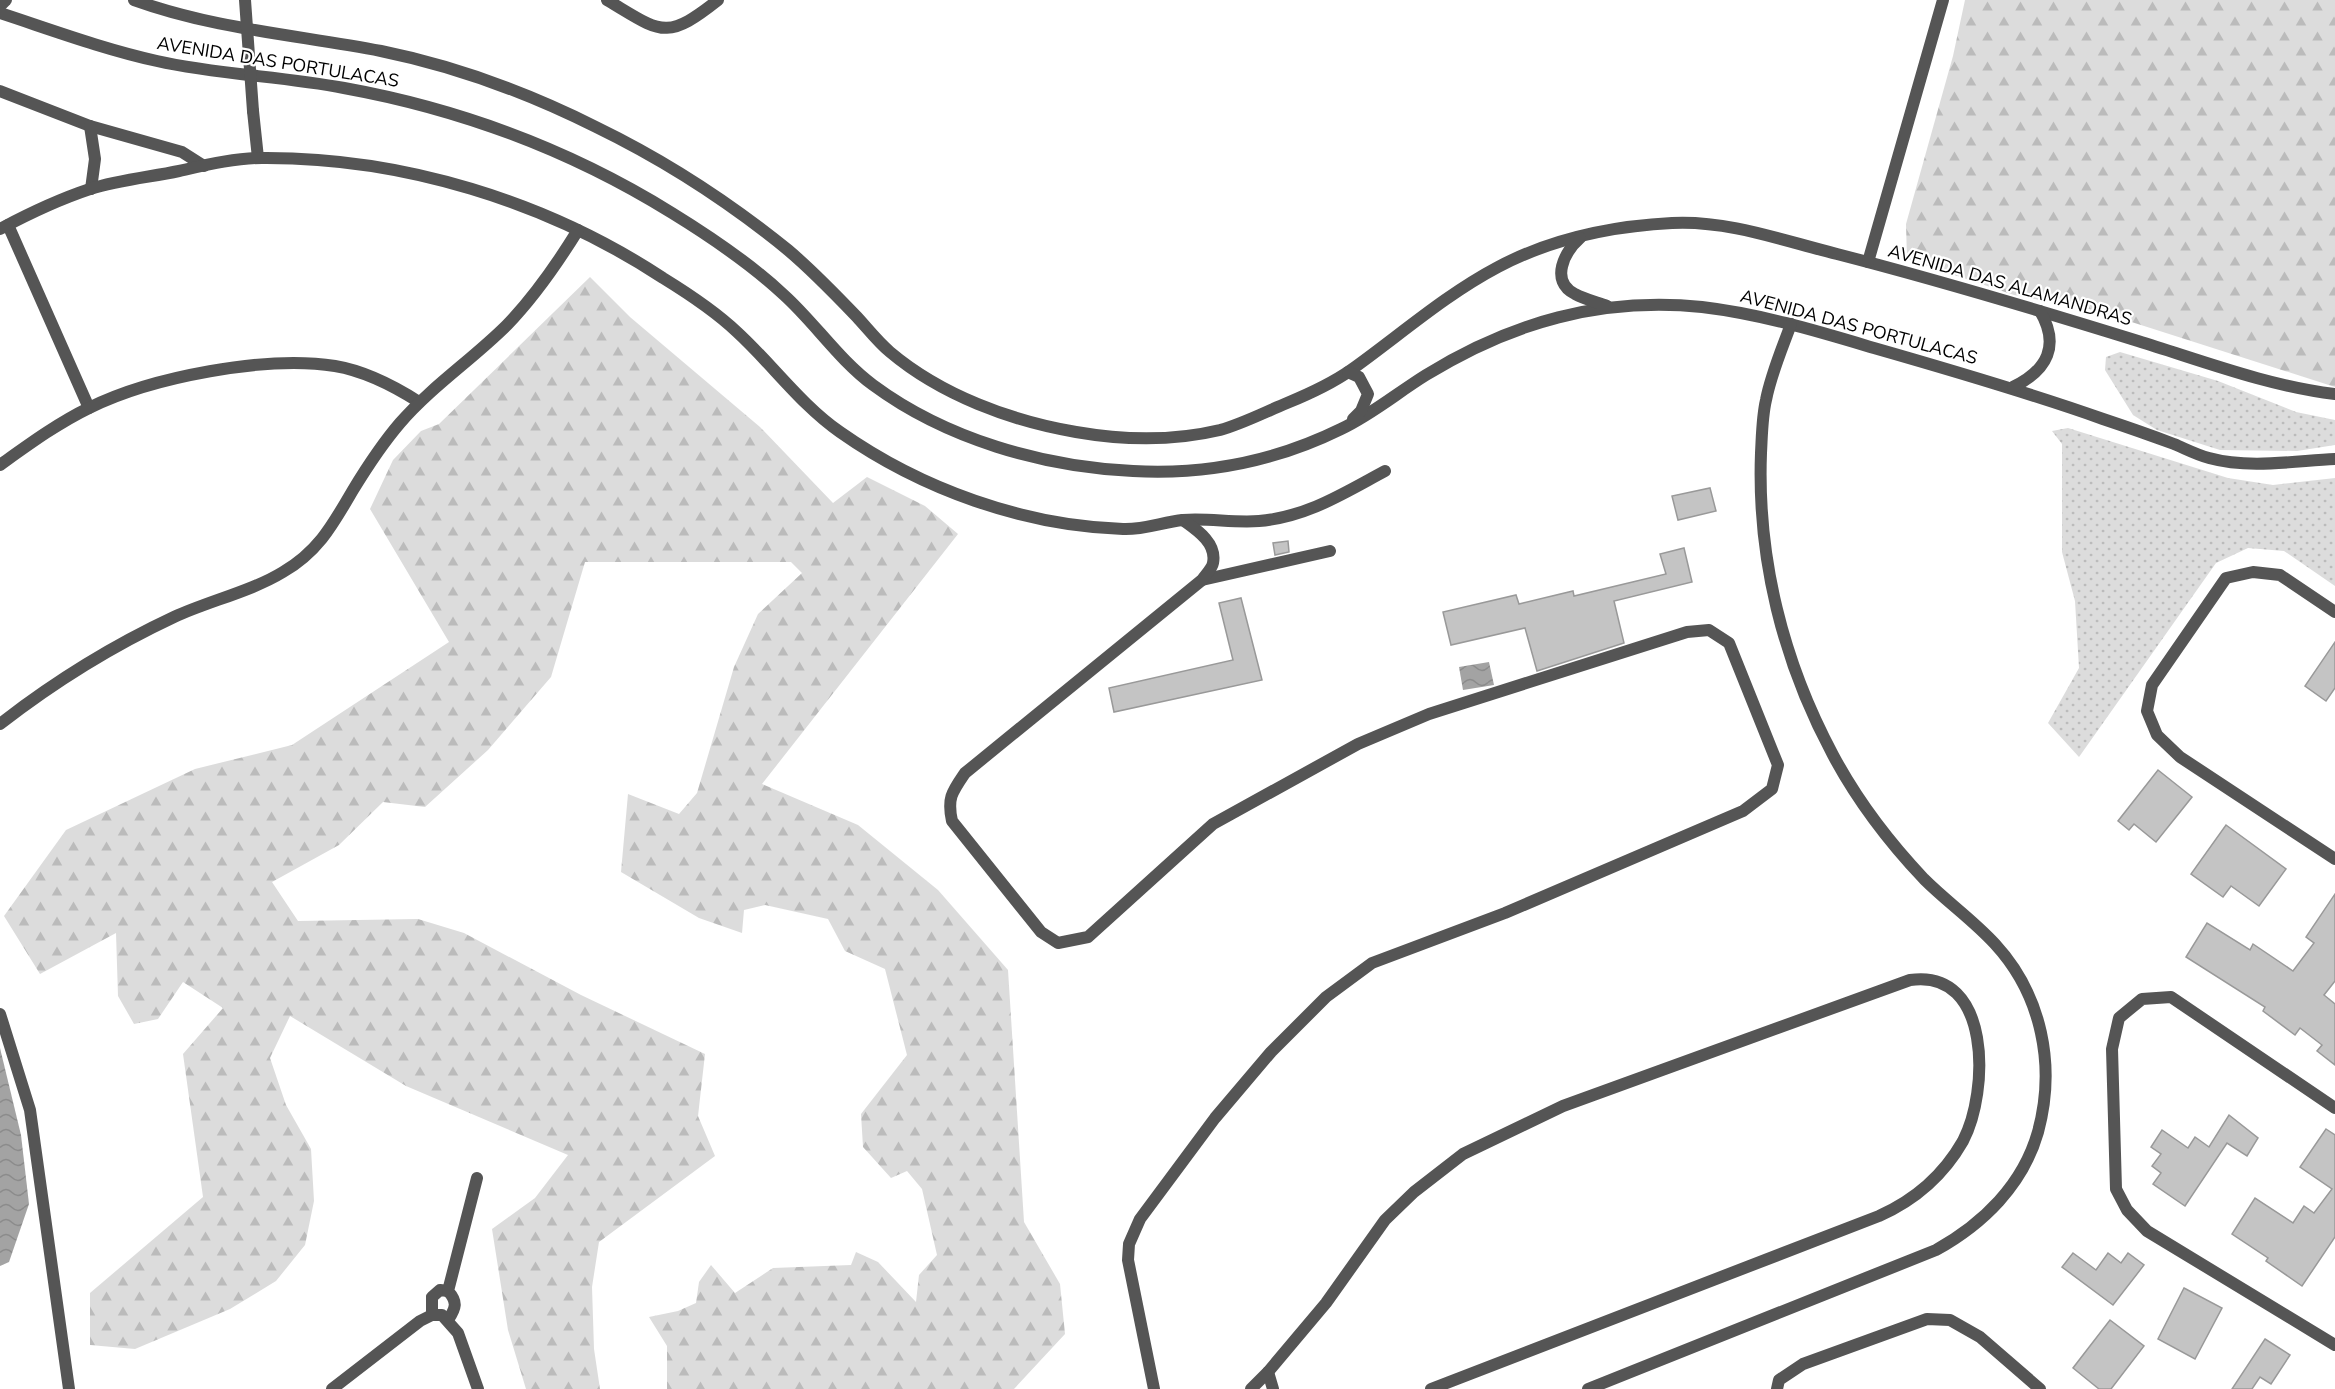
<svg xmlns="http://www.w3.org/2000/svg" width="2335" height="1389" font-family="'Nunito Sans',sans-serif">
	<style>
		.grass { fill: url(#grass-dots) }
		.forest { fill: url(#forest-firs) }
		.water { fill: url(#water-waves) }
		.building { fill: #c4c4c4; stroke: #999; stroke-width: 1.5 }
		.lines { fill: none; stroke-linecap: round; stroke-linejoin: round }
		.minor { stroke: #555; stroke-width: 12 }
		.tertiary { stroke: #555; stroke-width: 12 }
		.minor-bridge { stroke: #555; stroke-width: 12 }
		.labels { text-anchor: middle; stroke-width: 4.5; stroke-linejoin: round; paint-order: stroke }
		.street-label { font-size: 18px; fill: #000; stroke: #fff }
	</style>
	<defs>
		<pattern id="grass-dots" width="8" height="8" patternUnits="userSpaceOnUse" patternTransform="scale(1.5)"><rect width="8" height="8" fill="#dcdcdc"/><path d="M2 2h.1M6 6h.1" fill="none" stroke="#bbb" stroke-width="1.8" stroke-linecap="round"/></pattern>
		<pattern id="forest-firs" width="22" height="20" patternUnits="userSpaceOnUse" patternTransform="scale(1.5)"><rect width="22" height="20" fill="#dcdcdc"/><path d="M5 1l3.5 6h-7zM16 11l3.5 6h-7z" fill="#bbb"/></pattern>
		<pattern id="water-waves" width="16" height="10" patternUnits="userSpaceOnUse" patternTransform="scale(1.5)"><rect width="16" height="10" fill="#a3a3a3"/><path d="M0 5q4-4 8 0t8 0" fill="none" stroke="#8b8b8b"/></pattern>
	</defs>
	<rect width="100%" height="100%" fill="#fff"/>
	<!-- grass -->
	<g class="grass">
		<polygon points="2120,352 2218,381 2296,412 2335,420 2335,445 2297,451 2220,450 2157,430 2133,415 2105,370 2106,357"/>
		<polygon points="2068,428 2228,478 2273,485 2335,478 2335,586 2284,551 2248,548 2216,563 2079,757 2048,723 2079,668 2075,601 2062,552 2062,444 2052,431"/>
	</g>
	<!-- forest -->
	<g class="forest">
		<polygon points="1965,0 2335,0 2335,387 2094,310 2014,295 1907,259 1906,224 1953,56"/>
		<polygon points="590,277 630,317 760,427 833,503 867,477 925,506 958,534 762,784 858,825 938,890 1008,970 1024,1222 1060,1284 1065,1334 1014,1389 667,1389 667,1346 649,1317 678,1311 696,1303 699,1282 711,1265 735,1293 773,1268 851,1265 856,1252 878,1262 916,1302 919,1275 937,1255 922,1189 907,1171 891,1178 863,1147 861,1114 907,1055 885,969 845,951 828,919 765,905 744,910 742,933 699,918 621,872 628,794 679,814 697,793 734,667 758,614 802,573 791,562 585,562 551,677 488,750 425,807 383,802 339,845 272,882 298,921 418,919 464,933 581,995 705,1054 698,1116 715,1156 599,1242 592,1287 594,1349 600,1389 526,1389 508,1330 492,1229 535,1198 568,1155 406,1086 290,1016 270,1058 286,1105 311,1149 314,1201 305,1245 276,1281 230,1309 135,1349 90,1345 90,1293 203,1197 183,1054 223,1008 183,982 158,1019 134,1024 118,996 116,933 40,974 4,916 66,830 195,769 292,745 449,642 370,509 393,460 421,431 439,424"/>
	</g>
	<!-- water -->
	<g class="water">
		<polygon points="1489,662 1494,685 1463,690 1459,667"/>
		<polygon points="0,1048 21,1135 29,1204 9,1262 0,1266"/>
	</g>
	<!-- building -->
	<g class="building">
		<polygon points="1710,488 1716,511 1678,520 1672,496"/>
		<polygon points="1288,541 1289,552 1275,555 1273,543"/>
		<polygon points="1684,548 1692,582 1614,601 1624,643 1537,671 1525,628 1451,645 1443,612 1516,595 1519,604 1573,591 1574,596 1666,574 1660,554"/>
		<polygon points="1241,598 1262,680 1114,712 1109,688 1233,660 1219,603"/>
		<polygon points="2335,642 2335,688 2326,701 2305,686"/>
		<polygon points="2158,770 2192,797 2156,842 2134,824 2129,830 2118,821"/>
		<polygon points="2226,825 2286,869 2259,906 2231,886 2223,897 2191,874"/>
		<polygon points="2335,894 2335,981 2324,995 2335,1004 2335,1065 2317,1051 2322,1045 2300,1028 2295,1035 2263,1011 2265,1007 2186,957 2207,923 2250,950 2253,944 2293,971 2314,943 2306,937"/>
		<polygon points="2229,1115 2258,1138 2247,1156 2227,1143 2185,1206 2153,1184 2161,1173 2152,1166 2161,1154 2151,1147 2162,1130 2188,1148 2195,1137 2209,1147"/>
		<polygon points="2326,1129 2335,1135 2335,1237 2302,1286 2266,1261 2268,1258 2232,1234 2255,1198 2293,1223 2304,1206 2314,1213 2332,1189 2300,1167"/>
		<polygon points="2073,1253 2096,1270 2108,1253 2121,1263 2128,1253 2144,1265 2113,1305 2062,1267"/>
		<polygon points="2184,1288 2222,1308 2195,1359 2158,1339"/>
		<polygon points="2110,1320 2144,1346 2111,1389 2099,1389 2073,1368"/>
		<polygon points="2265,1339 2290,1355 2271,1384 2260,1377 2252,1389 2232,1389"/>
	</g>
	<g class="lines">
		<!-- minor -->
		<g class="minor">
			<path d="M 607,0 C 661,32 665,42 718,0"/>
			<polyline points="0,91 90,126 182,152 204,166"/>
			<polyline points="253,111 258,158"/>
			<polyline points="90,126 95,159 91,189"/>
			<polyline points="8,225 89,408"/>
			<path d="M 0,229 C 28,214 60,199 90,189 C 119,180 150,177 179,171 C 206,165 235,158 262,158 C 402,157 546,201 663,278 C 689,294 715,311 737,332 C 772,364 801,405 840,432 C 921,489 1024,526 1123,529 C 1143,530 1163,522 1183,520 C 1208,518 1234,523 1259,521 C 1307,517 1344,493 1385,471"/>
			<path d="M 0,465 C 28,445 58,423 89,408 C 151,377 267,355 335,366 C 365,371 394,386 419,402"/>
			<polyline points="1202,580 1330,551"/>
			<polyline points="2335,612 2280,575 2253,572 2226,578 2152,685 2147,711 2157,735 2180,757 2335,859"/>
			<path d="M 0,724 C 54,682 112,646 174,617 C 209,601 252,591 283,572 C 319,551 333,524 353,490 C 367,467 382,444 400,423 C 432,386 473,359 507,325 C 535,296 557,264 578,230"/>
			<polyline points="0,1014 30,1110 69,1389"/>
			<polyline points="2335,1108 2171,997 2142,999 2119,1018 2112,1049 2116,1189 2127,1210 2147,1231 2335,1345"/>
			<polyline points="432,1315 432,1297 440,1290 448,1291"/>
			<path d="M 448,1320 C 456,1308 458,1302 448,1291 L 477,1178"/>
			<polyline points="1268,1372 1273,1389"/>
			<polyline points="332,1389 420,1321 432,1315 442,1315 458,1333 478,1389"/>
			<path d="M 1154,1389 L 1128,1260 L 1129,1244 L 1140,1219 L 1215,1118 L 1271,1052 L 1326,997 L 1372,963 L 1505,913 L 1743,811 L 1772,789 L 1778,765 L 1729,643 L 1709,630 L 1687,632 L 1429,714 L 1358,744 L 1213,824 L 1088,937 L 1058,943 L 1041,932 L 952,821 C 947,798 952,792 965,773 L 1202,580 C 1205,575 1212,569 1213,563 C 1217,543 1197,530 1183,520"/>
			<path d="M 1251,1389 L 1268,1372 L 1326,1303 L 1385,1220 L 1414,1192 L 1463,1154 L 1563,1106 L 1910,980 C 1992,968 1989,1092 1963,1141 C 1943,1176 1915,1200 1879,1216 L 1431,1389"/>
			<polyline points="1777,1389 1779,1380 1803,1364 1927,1319 1950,1320 1980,1337 2040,1389"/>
		</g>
		<!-- tertiary -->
		<g class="tertiary">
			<path d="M 134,0 C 214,29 298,35 381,51 C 455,66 528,93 596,127 C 664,160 729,202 788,250 C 813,271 835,294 857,317 C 868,329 878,342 890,352 C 941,395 1011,421 1076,432 C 1122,440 1174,441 1220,430 C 1242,424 1265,412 1287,403 C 1309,394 1331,384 1351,370 C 1400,335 1445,295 1498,267 C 1551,239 1613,226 1672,223 C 1728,220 1784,241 1837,254 C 1938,280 2038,310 2138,341 C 2203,361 2268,386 2335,394"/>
			<polyline points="0,6 6,0"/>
			<path d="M 0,13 C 52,30 103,49 157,61 C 219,75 282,76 344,88 C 460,109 572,151 672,213 C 711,237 751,264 784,295 C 815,323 839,360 873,385 C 946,439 1043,467 1133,471 C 1205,475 1276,461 1341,429 C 1371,415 1397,393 1426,375 C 1512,322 1601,297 1702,307 C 1761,314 1817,331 1874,348 C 1951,370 2027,392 2103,419 C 2127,427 2150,435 2174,444 C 2186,449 2197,455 2209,458 C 2249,469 2294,461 2335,459"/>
			<path d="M 1580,238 C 1565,251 1549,281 1575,294 C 1584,299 1596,302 1607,306"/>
			<polyline points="1868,262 1943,0"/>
			<polyline points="1348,372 1359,377 1368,394 1361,411 1353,419"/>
			<path d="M 2013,387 C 2048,370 2060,345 2040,311"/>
			<path d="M 1588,1389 L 1936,1250 C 1983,1224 2023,1185 2038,1132 C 2056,1066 2042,995 1995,944 C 1973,920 1947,902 1924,879 C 1889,842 1857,800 1833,755 C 1783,662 1757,558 1761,453 C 1762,435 1762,417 1766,400 C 1771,374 1782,349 1791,324"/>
		</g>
		<!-- minor-bridge -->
		<polyline class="minor-bridge" points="245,0 253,111"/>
	</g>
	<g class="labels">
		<!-- street labels -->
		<g class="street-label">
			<text transform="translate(278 62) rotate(9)" y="6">AVENIDA DAS PORTULACAS</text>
			<text transform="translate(2010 285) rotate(16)" y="6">AVENIDA DAS ALAMANDRAS</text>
			<text transform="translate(1859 327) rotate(15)" y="6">AVENIDA DAS PORTULACAS</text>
		</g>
	</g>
</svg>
